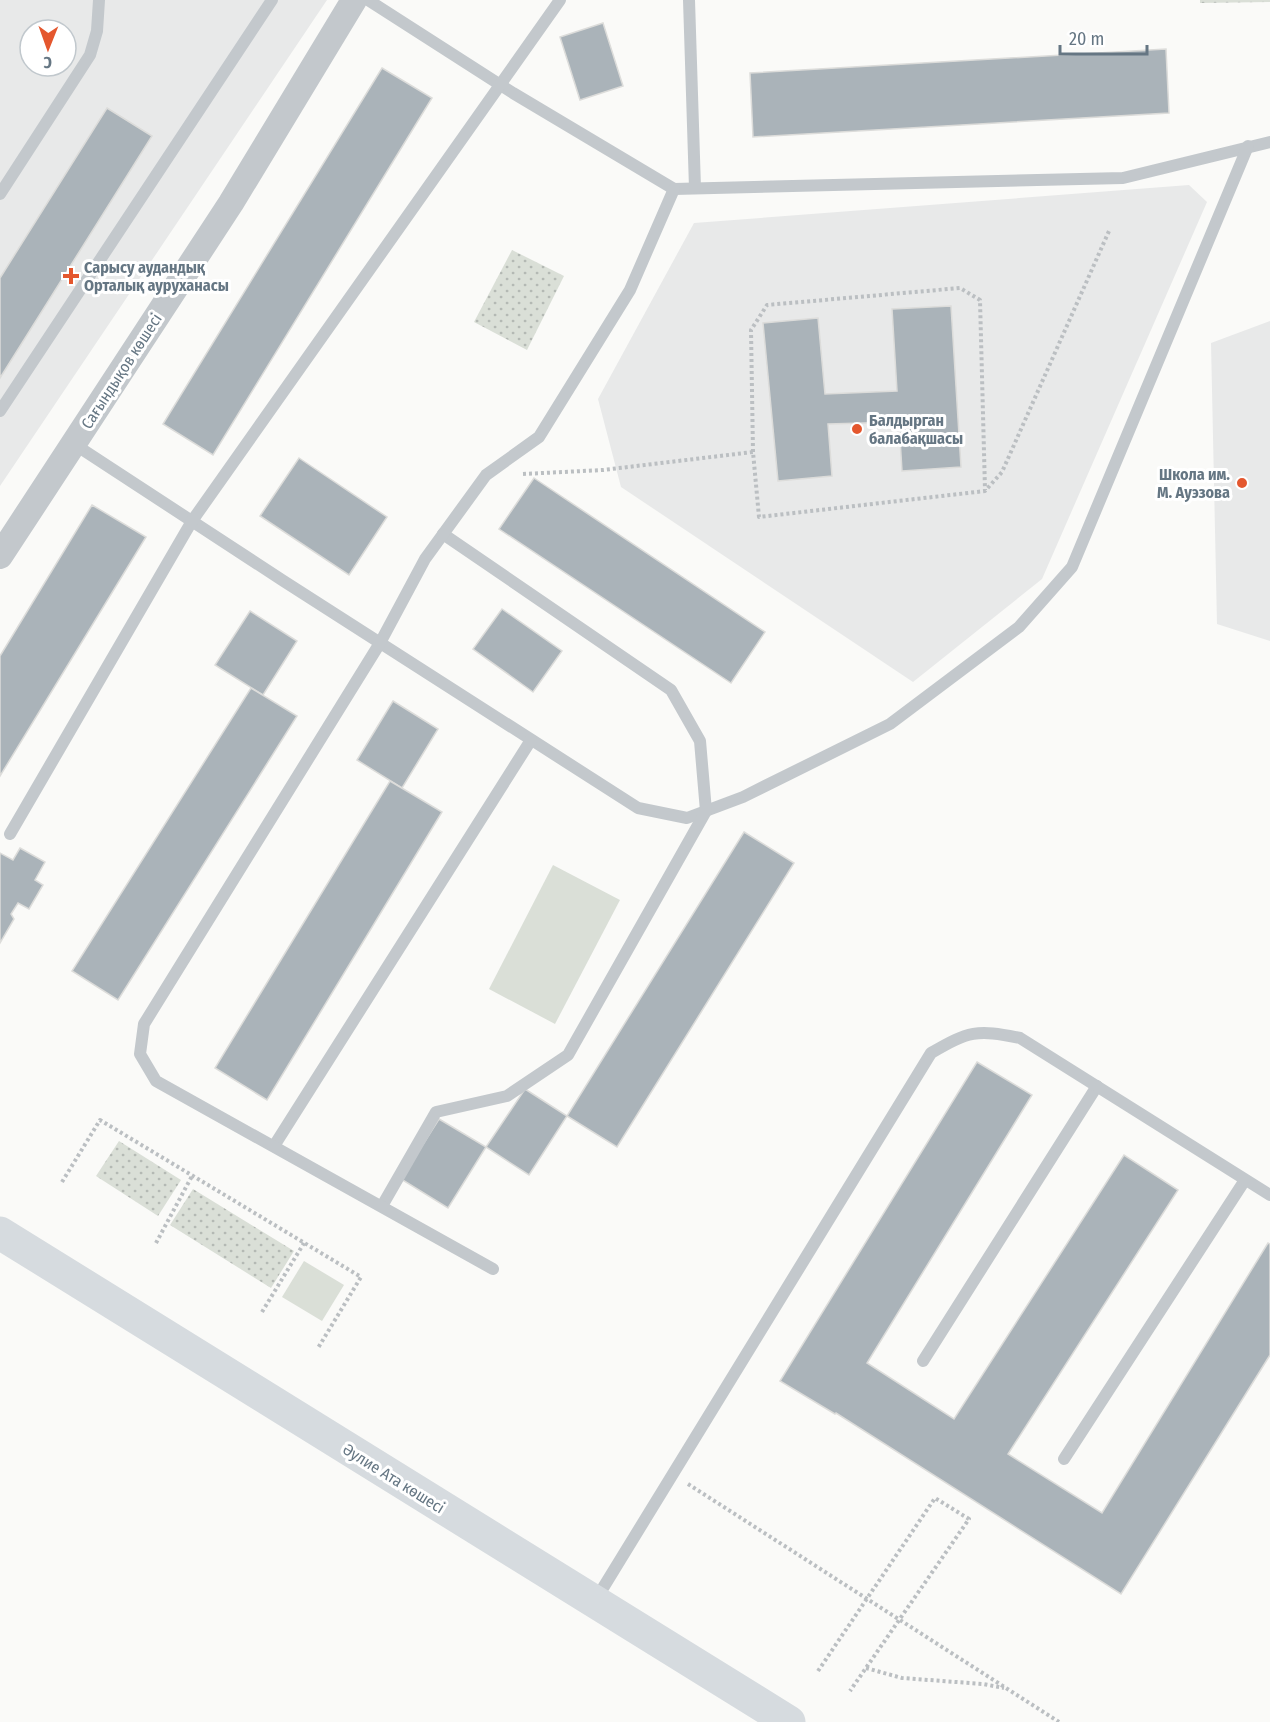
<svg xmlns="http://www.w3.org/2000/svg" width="1270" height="1722" font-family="'Fira Sans Condensed',sans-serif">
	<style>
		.built { fill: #e8e9e9; fill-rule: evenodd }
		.grass { fill: #dadfd7 }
		.park { fill: url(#park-dots) }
		.building { fill: #aab3b9; stroke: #dcdcda; stroke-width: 1.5 }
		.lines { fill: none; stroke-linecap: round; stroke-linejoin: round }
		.path { stroke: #bbbfc2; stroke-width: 4; stroke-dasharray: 3 3; stroke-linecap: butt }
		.lane { stroke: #c3c8cc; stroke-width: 12 }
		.street { stroke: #c3c8cc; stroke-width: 26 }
		.secondary { stroke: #d6dbdf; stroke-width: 33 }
		.poi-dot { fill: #e4572e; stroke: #fff; stroke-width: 2 }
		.labels { text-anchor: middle; stroke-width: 6; stroke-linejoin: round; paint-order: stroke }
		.poi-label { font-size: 16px; font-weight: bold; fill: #657683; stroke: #fff; text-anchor: start }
		.street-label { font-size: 16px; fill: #657683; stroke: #fff }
	</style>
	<defs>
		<pattern id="park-dots" width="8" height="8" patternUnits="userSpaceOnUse" patternTransform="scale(1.5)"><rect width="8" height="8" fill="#dadfd7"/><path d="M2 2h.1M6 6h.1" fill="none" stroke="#b4b9b4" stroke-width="1.8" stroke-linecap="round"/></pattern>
	</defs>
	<rect width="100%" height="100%" fill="#fafaf8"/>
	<!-- built -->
	<g class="built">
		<path d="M 0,0 L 327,0 L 0,486 ZM 30,30 L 66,30 L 66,66 L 30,66 Z"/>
		<polygon points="1189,185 1207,202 1042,579 913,682 621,487 598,399 694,223"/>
		<polygon points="1270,321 1270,641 1217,624 1211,343"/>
	</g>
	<!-- grass -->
	<g class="grass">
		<polygon points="553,865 620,900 555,1024 489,989"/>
		<polygon points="304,1261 344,1285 322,1321 282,1297"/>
	</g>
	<!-- park -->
	<g class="park">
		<polygon points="1200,0 1270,0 1270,2 1200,3"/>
		<polygon points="512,250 564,276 527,350 474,322"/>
		<polygon points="119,1141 181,1180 158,1216 96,1176"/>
		<polygon points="193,1189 294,1251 271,1288 170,1225"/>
	</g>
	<!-- building -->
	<g class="building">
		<polygon points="603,23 623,86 580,100 560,37"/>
		<polygon points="1166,49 1169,113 753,137 750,73"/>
		<polygon points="382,68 432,98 213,455 163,424"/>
		<polygon points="107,108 152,136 0,378 0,278"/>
		<polygon points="951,306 961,467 902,471 899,422 828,424 832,476 778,481 763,323 818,318 825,394 897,391 892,309"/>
		<polygon points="299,458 387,517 349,575 260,516"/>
		<polygon points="534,478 765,632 731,683 499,529"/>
		<polygon points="92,505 146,537 0,776 0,656"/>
		<polygon points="502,609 562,651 533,692 473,649"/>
		<polygon points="250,611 297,641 263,695 215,665"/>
		<polygon points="251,688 297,716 118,1000 72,971"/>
		<polygon points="393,701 438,729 402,788 357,760"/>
		<polygon points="390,781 442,812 267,1100 215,1068"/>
		<polygon points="744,832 794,863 617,1147 567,1116"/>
		<polygon points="20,848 45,862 35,880 43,885 29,909 18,903 11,914 14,919 0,943 0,853 13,860"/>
		<polygon points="977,1062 1032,1095 867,1363 954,1419 1124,1155 1178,1190 1008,1454 1102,1513 1268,1243 1270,1244 1270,1355 1121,1594 836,1413 835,1414 780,1381"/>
		<polygon points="525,1089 567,1116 529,1175 486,1147"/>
		<polygon points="439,1119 486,1147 448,1208 401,1179"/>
	</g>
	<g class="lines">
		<!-- path -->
		<g class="path">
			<polyline points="753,452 751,330 767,305 960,288 980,300 985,490"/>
			<polyline points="523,474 603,470 753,452 759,517 985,491 1002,472 1109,231"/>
			<polyline points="62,1182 100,1120 361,1277 318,1348"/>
			<polyline points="156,1243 192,1176"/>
			<polyline points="262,1312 304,1243"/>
			<polyline points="688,1484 1059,1722"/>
			<polyline points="866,1668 902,1678 983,1684 1004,1688"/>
			<polyline points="818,1671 935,1498 969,1519 850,1691"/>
		</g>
		<!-- lane -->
		<g class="lane">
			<polyline points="368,0 513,93 674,189 1123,178 1270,142"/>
			<polyline points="689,0 695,188"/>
			<polyline points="0,194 90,55 97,31 99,0"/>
			<polyline points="0,411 272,0"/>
			<polyline points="74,444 282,580 638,808 687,818 743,797 890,724 1019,627 1072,567 1248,146"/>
			<polyline points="10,834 192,521 560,0"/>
			<polyline points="274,1146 531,740"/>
			<polyline points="382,1206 436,1112 507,1096 568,1055 706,811 700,741 671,690 443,534"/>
			<polyline points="493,1269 156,1081 140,1054 144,1024 380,643 425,559 486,475 539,437 630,290 674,189"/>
			<polyline points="923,1361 1097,1086"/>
			<polyline points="1064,1459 1245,1180"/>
			<path d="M 595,1601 L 931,1053 C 969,1031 976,1029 1020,1038 L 1270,1195"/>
		</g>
		<!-- street -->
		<polyline class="street" points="0,556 231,203 354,0"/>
		<!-- secondary -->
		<polyline class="secondary" points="0,1233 789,1722"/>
	</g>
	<!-- markers -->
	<g class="poi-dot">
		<path d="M68 267h6v6h6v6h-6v6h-6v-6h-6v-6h6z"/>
		<circle cx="857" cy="429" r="6"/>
		<circle cx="1242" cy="483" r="6"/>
	</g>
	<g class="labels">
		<!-- poi labels -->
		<g class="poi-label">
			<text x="84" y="273">Сарысу аудандық<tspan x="84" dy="18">Орталық ауруханасы</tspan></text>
			<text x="869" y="426">Балдырган<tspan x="869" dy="18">балабақшасы</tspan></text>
			<text x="1230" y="480" text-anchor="end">Школа им.<tspan x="1230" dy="18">М. Ауэзова</tspan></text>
		</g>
		<!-- street labels -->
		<g class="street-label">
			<text transform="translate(121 371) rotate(-57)" y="6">Сағындықов көшесі</text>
			<text transform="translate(394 1478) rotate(32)" y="6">Әулие Ата көшесі</text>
		</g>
	</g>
	<!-- north arrow -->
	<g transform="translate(48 48) rotate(181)"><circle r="28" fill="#ffffff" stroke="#c1c8cd" stroke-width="1.5"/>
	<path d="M0-4.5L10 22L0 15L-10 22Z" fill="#e4572e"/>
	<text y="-9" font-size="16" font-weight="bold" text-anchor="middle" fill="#657683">С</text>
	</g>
	<!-- scale -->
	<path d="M1060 45v9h87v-9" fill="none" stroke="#657683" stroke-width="3"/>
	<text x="1069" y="45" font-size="18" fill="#657683" stroke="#ffffff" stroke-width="4.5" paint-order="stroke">20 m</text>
</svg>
